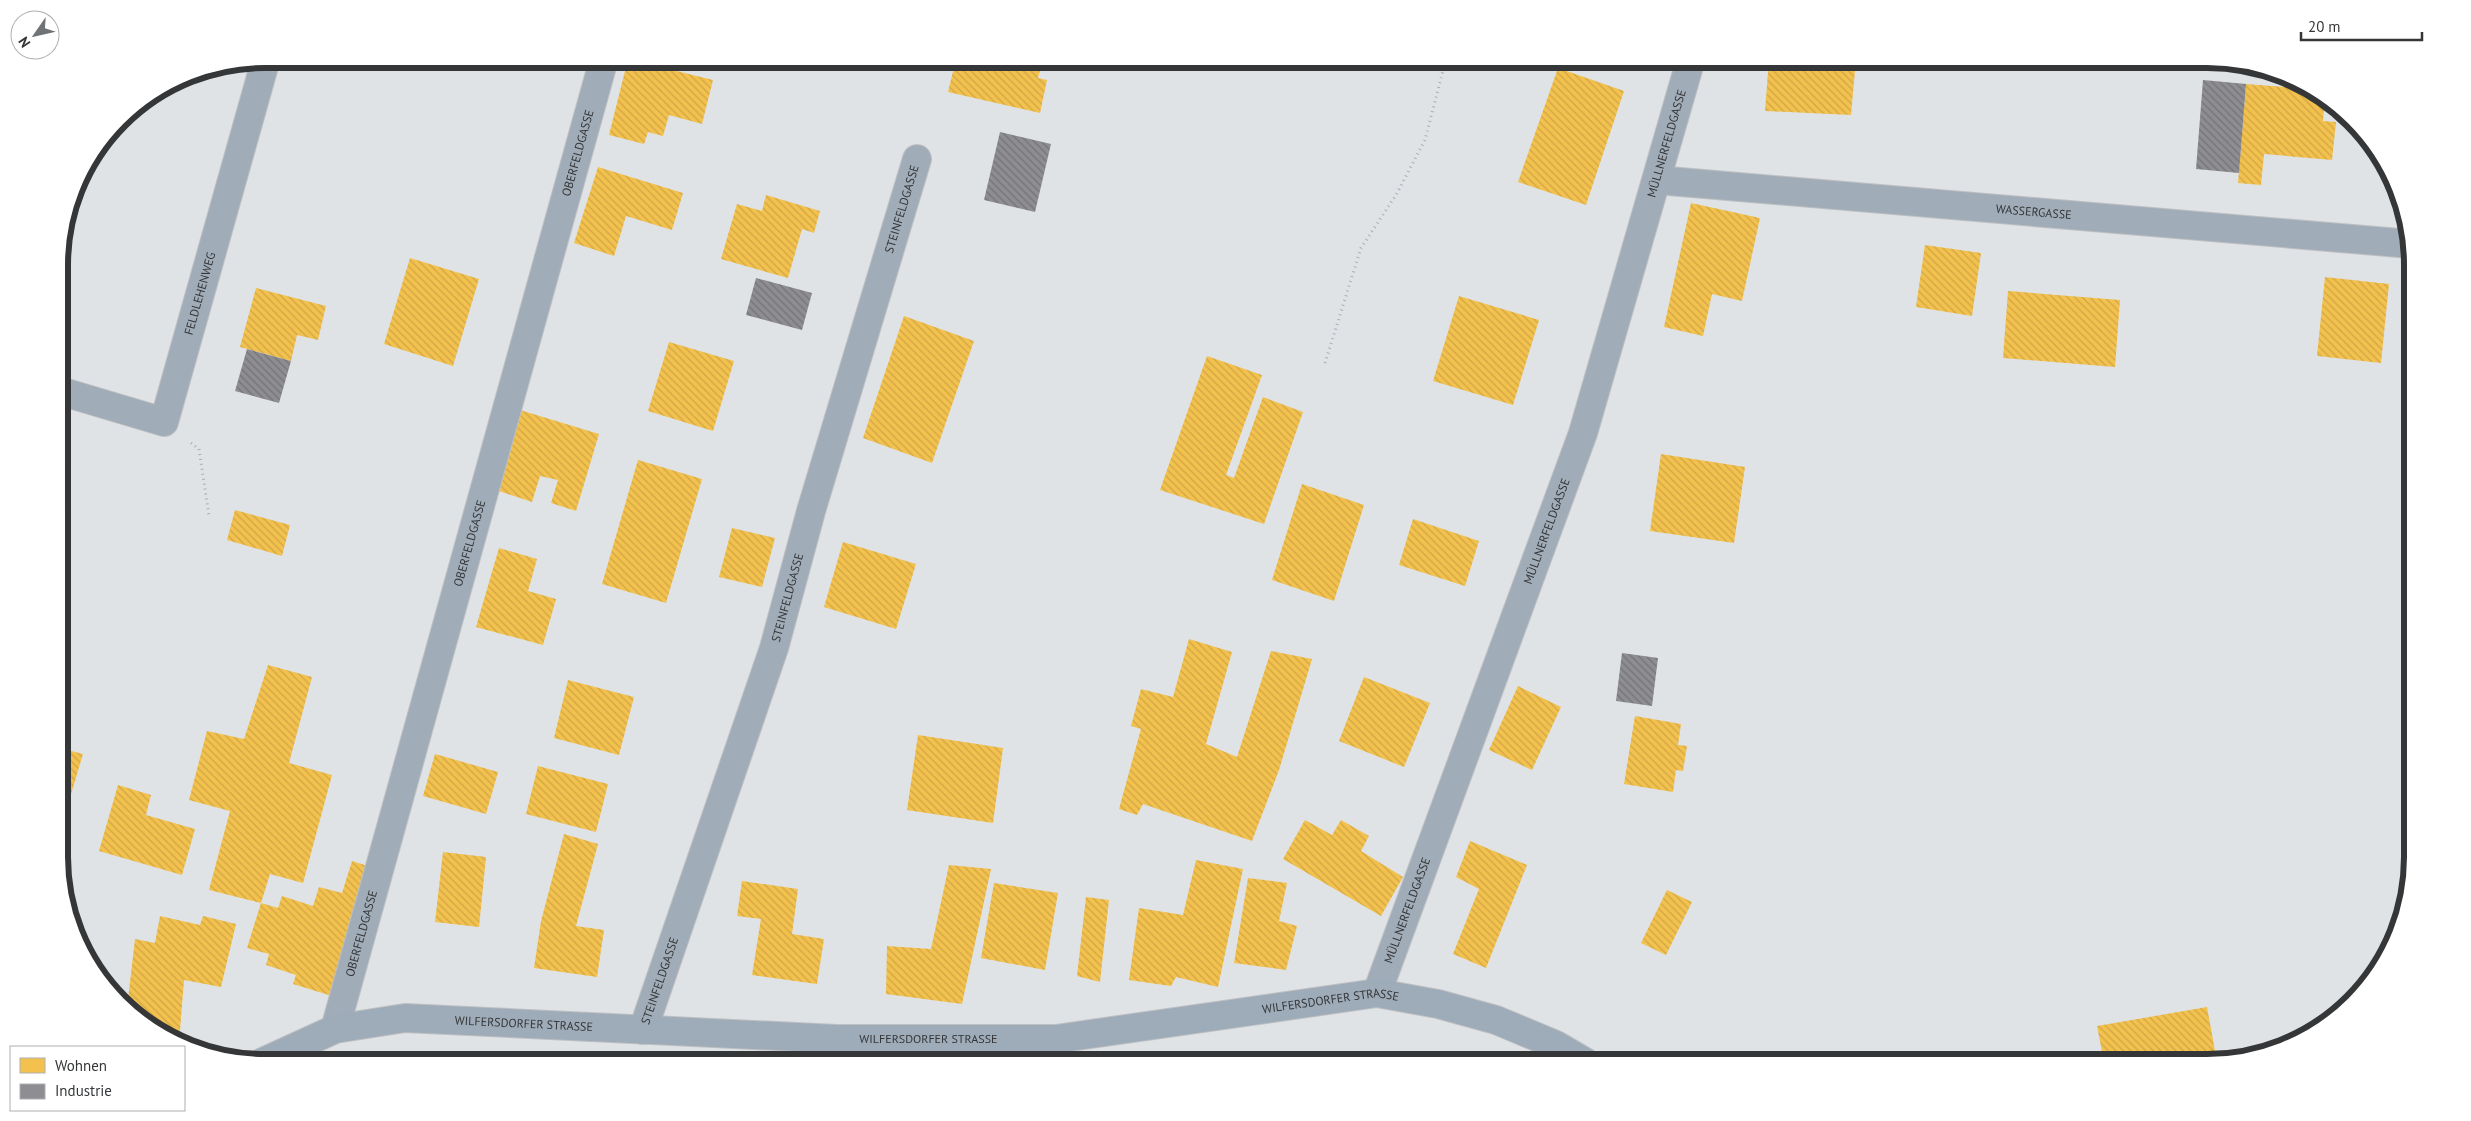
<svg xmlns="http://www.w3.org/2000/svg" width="2471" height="1121" font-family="'PT Sans',sans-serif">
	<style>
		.homes { fill: url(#homes-back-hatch) }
		.industry { fill: url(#industry-back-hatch) }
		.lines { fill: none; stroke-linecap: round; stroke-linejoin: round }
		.street-casing { stroke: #bec0c2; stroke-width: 30 }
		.secondary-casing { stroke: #bec0c2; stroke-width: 30 }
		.path { stroke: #a7aeb6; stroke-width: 3; stroke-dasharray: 1 4; stroke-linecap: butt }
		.street { stroke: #a0adb9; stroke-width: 28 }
		.secondary { stroke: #9eabb8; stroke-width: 28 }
		.labels { text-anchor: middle; stroke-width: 5; stroke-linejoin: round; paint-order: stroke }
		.street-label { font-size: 12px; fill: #343638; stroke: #fff }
		.rim { fill: none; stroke: #343638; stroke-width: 6 }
	</style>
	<defs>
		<pattern id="homes-back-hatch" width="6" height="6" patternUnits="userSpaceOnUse" patternTransform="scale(1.25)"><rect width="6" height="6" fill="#f2c14e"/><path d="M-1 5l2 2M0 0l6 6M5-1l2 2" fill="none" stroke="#d0a645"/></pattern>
		<pattern id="industry-back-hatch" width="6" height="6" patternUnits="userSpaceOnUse" patternTransform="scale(1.25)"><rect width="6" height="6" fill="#8d8d92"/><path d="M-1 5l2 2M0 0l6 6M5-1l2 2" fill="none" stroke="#747478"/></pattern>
	</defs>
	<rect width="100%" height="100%" fill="#e0e3e6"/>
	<!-- homes -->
	<g class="homes">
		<polygon points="628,59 713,80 702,124 669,115 663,136 648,132 644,144 609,135"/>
		<polygon points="956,59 1043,59 1038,78 1047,80 1040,113 948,92"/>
		<polygon points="1769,59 1856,59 1851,115 1765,111"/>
		<polygon points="1558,68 1624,91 1586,205 1518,182"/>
		<polygon points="2246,84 2311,89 2325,98 2323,121 2336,122 2332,160 2264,154 2261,185 2238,183"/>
		<polygon points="598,167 683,193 672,230 626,216 614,256 574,243"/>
		<polygon points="78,180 85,182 64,252 59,250"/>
		<polygon points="766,195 820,211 814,233 802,229 788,278 721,259 737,204 762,211"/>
		<polygon points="1691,203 1760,218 1742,301 1712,294 1703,336 1664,327"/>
		<polygon points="1925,245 1981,253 1972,316 1916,307"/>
		<polygon points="410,258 479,279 453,366 384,344"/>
		<polygon points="2325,277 2389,284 2381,363 2317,356"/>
		<polygon points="256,288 326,306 318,340 297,335 291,361 240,347"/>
		<polygon points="2008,291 2120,300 2115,367 2003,358"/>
		<polygon points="1459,296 1539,320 1513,405 1433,381"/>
		<polygon points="904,316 974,341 932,463 863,438"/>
		<polygon points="669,342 734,361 713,431 648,411"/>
		<polygon points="1207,356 1262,375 1226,475 1234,478 1263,397 1303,412 1264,524 1160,490"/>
		<polygon points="520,410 599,434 576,511 551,503 558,480 540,476 532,502 496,490"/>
		<polygon points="1661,454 1745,467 1734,543 1650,531"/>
		<polygon points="638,460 702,479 666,603 602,584"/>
		<polygon points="1302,484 1364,505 1334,601 1272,580"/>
		<polygon points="235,510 290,525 282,556 227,540"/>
		<polygon points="1413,519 1479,541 1465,586 1399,565"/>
		<polygon points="732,528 775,538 762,587 719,577"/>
		<polygon points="843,542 916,564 896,629 824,607"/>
		<polygon points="499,548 537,559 528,591 556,599 543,645 476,627"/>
		<polygon points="1189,639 1232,652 1206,744 1237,757 1271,651 1312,659 1279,770 1252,841 1143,804 1137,815 1119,809 1141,729 1131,726 1141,689 1173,697"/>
		<polygon points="268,665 312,677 289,763 332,775 303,883 270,874 261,903 209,890 230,811 189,800 207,731 244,739"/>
		<polygon points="1364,677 1430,703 1404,767 1339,741"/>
		<polygon points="568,680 634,697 619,755 554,738"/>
		<polygon points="1518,686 1561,707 1532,770 1489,750"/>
		<polygon points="1635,716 1681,724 1678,745 1687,746 1683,771 1676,770 1673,792 1624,784"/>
		<polygon points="918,735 1003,748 993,823 907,810"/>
		<polygon points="60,748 83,754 61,828 60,828"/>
		<polygon points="435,754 498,772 486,814 423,796"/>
		<polygon points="538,766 608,784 596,832 526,814"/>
		<polygon points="118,785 151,795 146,815 195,829 182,875 99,851"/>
		<polygon points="1305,820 1332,835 1341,820 1369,836 1361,851 1403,877 1381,916 1283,859"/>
		<polygon points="564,834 598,844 576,926 604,930 597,977 534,968 541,921"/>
		<polygon points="1470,841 1527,865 1486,968 1453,954 1479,889 1456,877"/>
		<polygon points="443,852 486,857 479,927 435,922"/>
		<polygon points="1196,860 1243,869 1218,987 1176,977 1171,986 1129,980 1139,908 1183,915"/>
		<polygon points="352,861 371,867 332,996 293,984 296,975 266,965 269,954 247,948 261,903 278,908 282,896 313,906 319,887 342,893"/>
		<polygon points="949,865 991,869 962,1004 886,994 887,946 931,949"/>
		<polygon points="1248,878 1287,883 1279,921 1297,926 1286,970 1234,963"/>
		<polygon points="742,881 798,889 792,934 824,939 817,984 752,975 761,919 737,916"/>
		<polygon points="994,883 1058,893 1045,970 981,958"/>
		<polygon points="1667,890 1692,902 1666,955 1641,943"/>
		<polygon points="1086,897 1109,900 1100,982 1077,976"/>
		<polygon points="160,916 200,925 203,916 236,924 221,987 184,980 179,1043 140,1020 127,1008 135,939 155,943"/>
		<polygon points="2207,1007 2217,1062 2104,1062 2097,1026"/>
	</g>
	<!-- industry -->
	<g class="industry">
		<polygon points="2203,80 2246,84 2239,173 2196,169"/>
		<polygon points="1000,132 1051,144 1035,212 984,200"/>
		<polygon points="756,278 812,293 802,330 746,315"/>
		<polygon points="247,349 291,361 279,403 235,391"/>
		<polygon points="1622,653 1658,658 1652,706 1616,701"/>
	</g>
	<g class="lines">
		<!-- street casing -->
		<g class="street-casing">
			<g id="street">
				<path id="s1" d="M 1657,180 L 2411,244"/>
				<path id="s2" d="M 60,391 L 164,422 L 266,59"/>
				<path id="s3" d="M 1377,993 L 1583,433 L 1691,59"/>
				<path id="s4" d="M 335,1029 L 604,59"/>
				<path id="s5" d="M 643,1030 L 774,648 L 811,511 L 917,159"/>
			</g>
		</g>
		<!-- secondary casing -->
		<g class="secondary-casing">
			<g id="secondary">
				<path id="s6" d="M 263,1062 L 335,1029 L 405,1018 L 837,1039 L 1056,1039 L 1377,993 L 1438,1004 L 1496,1020 L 1556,1045 L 1585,1062"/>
			</g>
		</g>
		<!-- path -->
		<g class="path">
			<polyline points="1325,363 1361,248 1396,195 1425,140 1446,59"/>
			<polyline points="191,443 199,449 209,516"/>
		</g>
		<!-- street -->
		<use href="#street" class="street"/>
		<!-- secondary -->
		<use href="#secondary" class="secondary"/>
	</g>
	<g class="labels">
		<!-- street labels -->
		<g class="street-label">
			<text dy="4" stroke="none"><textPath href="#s3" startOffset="898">MÜLLNERFELDGASSE</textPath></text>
			<text dy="4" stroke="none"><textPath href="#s4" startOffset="909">OBERFELDGASSE</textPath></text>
			<text dy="4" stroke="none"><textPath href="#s5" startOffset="861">STEINFELDGASSE</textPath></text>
			<text dy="4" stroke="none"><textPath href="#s1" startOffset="378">WASSERGASSE</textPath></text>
			<text dy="4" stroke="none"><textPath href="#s2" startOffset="242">FELDLEHENWEG</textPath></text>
			<text dy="4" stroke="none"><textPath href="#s3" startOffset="492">MÜLLNERFELDGASSE</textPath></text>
			<text dy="4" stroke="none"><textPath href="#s4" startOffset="504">OBERFELDGASSE</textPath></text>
			<text dy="4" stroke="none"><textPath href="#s5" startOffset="456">STEINFELDGASSE</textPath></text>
			<text dy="4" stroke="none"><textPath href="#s3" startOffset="88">MÜLLNERFELDGASSE</textPath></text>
			<text dy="4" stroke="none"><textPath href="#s4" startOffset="99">OBERFELDGASSE</textPath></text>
			<text dy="4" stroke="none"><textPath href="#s5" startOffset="52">STEINFELDGASSE</textPath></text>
			<text dy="4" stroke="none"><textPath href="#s6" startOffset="1079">WILFERSDORFER STRASSE</textPath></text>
			<text dy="4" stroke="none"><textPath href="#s6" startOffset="269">WILFERSDORFER STRASSE</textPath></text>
			<text dy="4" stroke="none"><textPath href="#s6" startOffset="674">WILFERSDORFER STRASSE</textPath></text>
		</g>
	</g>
	<!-- crop -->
	<path d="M0 0H2471V1121H0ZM265 68H2207A197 197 0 0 1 2404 265V857A197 197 0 0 1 2207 1054H265A197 197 0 0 1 68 857V265A197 197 0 0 1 265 68Z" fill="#fff" fill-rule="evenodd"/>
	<path class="rim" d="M265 68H2207A197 197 0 0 1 2404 265V857A197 197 0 0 1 2207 1054H265A197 197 0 0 1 68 857V265A197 197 0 0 1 265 68Z"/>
	<!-- legend -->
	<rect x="10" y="1046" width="175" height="65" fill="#ffffff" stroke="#aeafaf"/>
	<rect x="20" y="1058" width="25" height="15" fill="#f2c14e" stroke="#aeafaf"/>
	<text x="55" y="1071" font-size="15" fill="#343638">Wohnen</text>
	<rect x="20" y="1084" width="25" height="15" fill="#8d8d92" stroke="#aeafaf"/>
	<text x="55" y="1096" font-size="15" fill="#343638">Industrie</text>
	<!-- north arrow -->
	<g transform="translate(35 35) rotate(236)"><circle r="24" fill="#ffffff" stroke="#aeafaf"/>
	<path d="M0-4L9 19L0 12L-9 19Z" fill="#707375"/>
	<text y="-8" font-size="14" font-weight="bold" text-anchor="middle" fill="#343638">N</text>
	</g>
	<!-- scale -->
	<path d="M2301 32v8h121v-8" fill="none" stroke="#343638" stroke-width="2.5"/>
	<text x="2308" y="32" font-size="15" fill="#343638" stroke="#ffffff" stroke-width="4" paint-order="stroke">20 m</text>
</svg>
